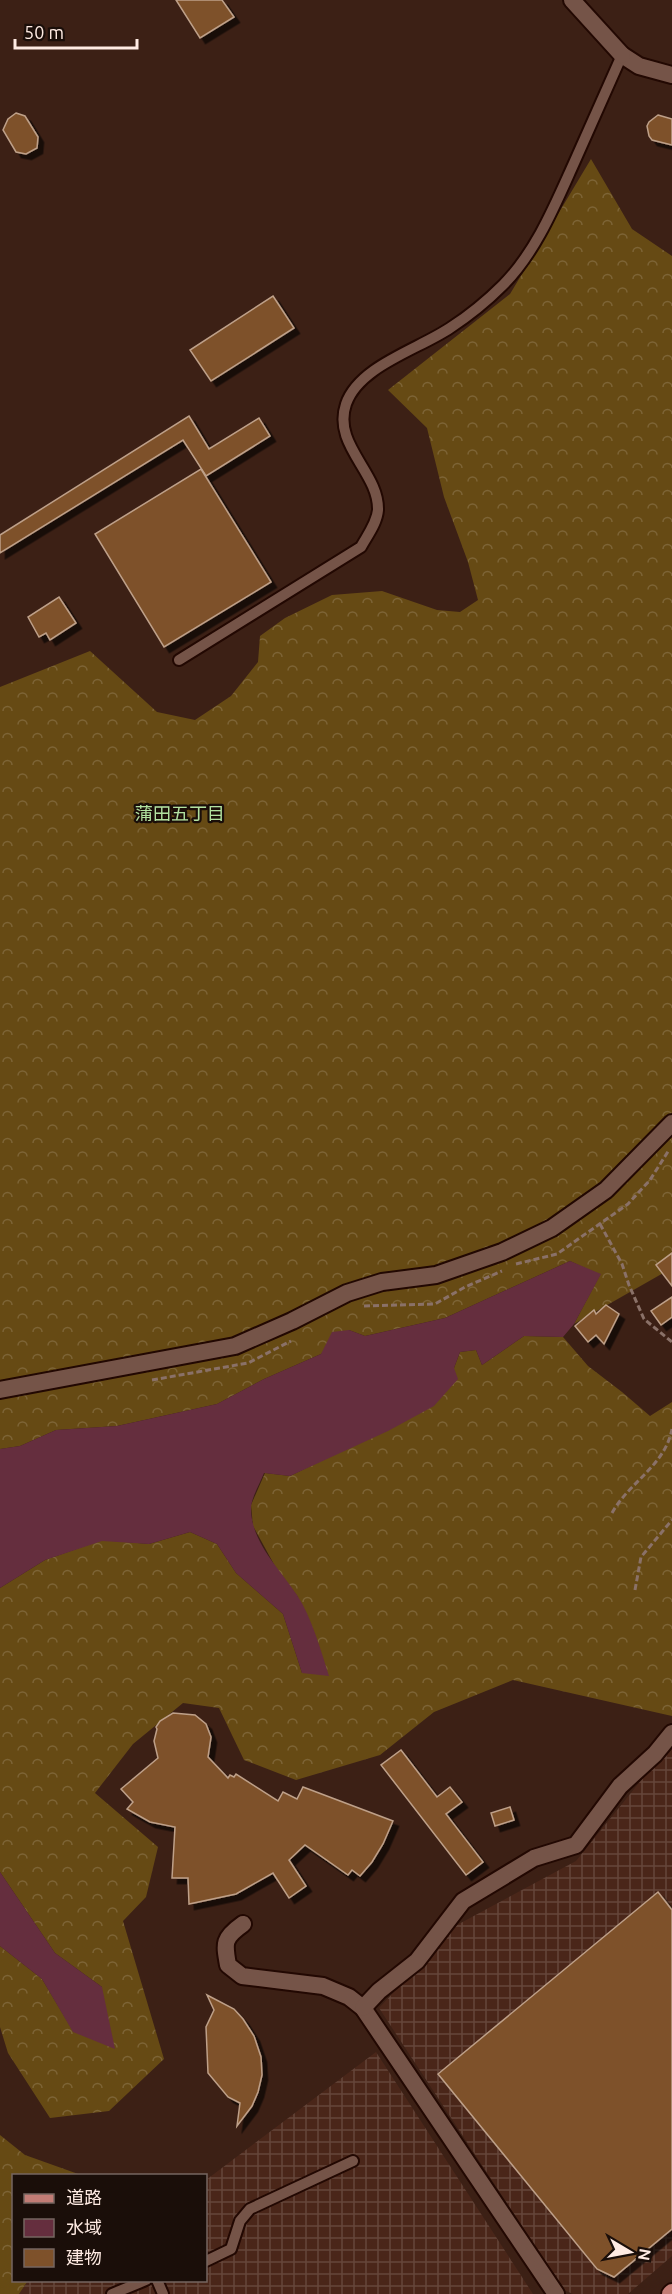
<svg xmlns="http://www.w3.org/2000/svg" width="672" height="2294" font-family="Ubuntu,'Noto Sans JP',sans-serif">
	<style>
		.industrial { fill: url(#industrial-grid) }
		.forest { fill: url(#forest-crowns) }
		.water { fill: #652e3e }
		.building { fill: #7e512a; stroke: #bea089; stroke-width: 1.5; filter: url(#shadow) }
		.lines { fill: none; stroke-linecap: round; stroke-linejoin: round }
		.service-casing { stroke: #220802; stroke-width: 14 }
		.minor-casing { stroke: #220802; stroke-width: 20 }
		.tertiary-casing { stroke: #220802; stroke-width: 20 }
		.primary-casing { stroke: #220802; stroke-width: 20 }
		.path { stroke: #8a7168; stroke-width: 3; stroke-dasharray: 6 3; stroke-linecap: butt }
		.service { stroke: #755448; stroke-width: 10 }
		.minor { stroke: #755448; stroke-width: 16 }
		.tertiary { stroke: #755448; stroke-width: 16 }
		.primary { stroke: #c27c75; stroke-width: 16 }
		.labels { text-anchor: middle; stroke-width: 4.5; stroke-linejoin: round; paint-order: stroke }
		.neighbourhood-label { font-size: 18px; fill: #b2e1a0; stroke: #1a0e09 }
	</style>
	<defs>
		<pattern id="industrial-grid" width="8" height="8" patternUnits="userSpaceOnUse" patternTransform="scale(1.5)"><rect width="8" height="8" fill="#4a2619"/><path d="M0 4h8M4 0v8" fill="none" stroke="#65463a"/></pattern>
		<pattern id="forest-crowns" width="20" height="18" patternUnits="userSpaceOnUse" patternTransform="scale(1.5)"><rect width="20" height="18" fill="#664a14"/><path d="M2 6a3 3 0 1 1 6 0M12 15a3 3 0 1 1 6 0" fill="none" stroke="#7d6436"/></pattern>
		<filter id="shadow"><feDropShadow dx="5.5" dy="5.5" stdDeviation="0" flood-color="#0009"/></filter>
	</defs>
	<rect width="100%" height="100%" fill="#3c2015"/>
	<!-- industrial -->
	<g class="industrial">
		<polygon points="672,1742 672,2256 628,2294 573,2294 564,2290 379,2008 457,1925 576,1861"/>
		<polygon points="376,2052 533,2294 19,2294 27,2282 31,2281 206,2280 206,2180"/>
	</g>
	<!-- forest -->
	<g class="forest">
		<polygon points="591,159 632,229 672,256 672,1268 574,1324 600,1275 570,1261 445,1318 365,1336 349,1330 321,1354 264,1379 217,1404 117,1426 56,1430 20,1446 0,1449 0,687 90,651 157,712 195,720 231,696 258,662 260,636 285,618 332,595 382,591 437,610 460,612 478,600 468,562 444,497 427,428 388,390 510,294"/>
		<polygon points="524,1336 563,1337 588,1366 622,1392 650,1416 672,1402 672,1716 513,1680 434,1712 380,1755 296,1780 244,1760 219,1708 183,1703 133,1744 95,1793 158,1847 146,1897 123,1921 164,2059 109,2111 50,2118 8,2053 0,2027 0,1946 42,1979 73,2031 102,1987 55,1953 0,1872 0,1588 45,1560 102,1540 149,1544 190,1532 217,1544 236,1573 283,1614 302,1673 298,1597 276,1568 253,1526 251,1505 265,1473 290,1476 349,1447 454,1368 460,1352 476,1350 482,1365"/>
		<polygon points="0,2135 25,2155 81,2175 14,2176 14,2280 31,2281 27,2282 19,2294 0,2294"/>
	</g>
	<!-- water -->
	<g class="water">
		<path d="M 570,1261 L 601,1274 L 574,1324 L 563,1337 L 524,1336 L 482,1365 L 476,1350 L 460,1352 L 454,1368 L 458,1379 L 434,1406 L 388,1431 L 290,1476 L 264,1473 C 260,1483 252,1497 251,1507 C 250,1541 280,1569 297,1595 C 312,1618 321,1651 329,1676 L 302,1673 L 283,1614 L 236,1573 L 217,1544 L 190,1532 L 149,1544 L 102,1541 L 45,1560 L 0,1588 L 0,1449 L 20,1446 L 56,1430 L 117,1426 L 217,1404 L 264,1379 L 321,1354 L 332,1332 L 349,1330 L 365,1336 L 445,1318 Z"/>
		<polygon points="0,1872 55,1953 102,1987 115,2049 73,2032 42,1979 0,1946"/>
	</g>
	<!-- building -->
	<g class="building">
		<polygon points="176,0 222,0 234,17 200,38"/>
		<polygon points="16,113 25,116 38,137 37,148 26,154 16,152 3,130 8,119"/>
		<polygon points="658,115 672,119 672,145 652,140 649,136 647,126 649,122"/>
		<polygon points="273,296 294,328 211,381 190,350"/>
		<polygon points="189,416 209,449 259,418 270,436 206,476 183,440 0,553 0,535"/>
		<polygon points="201,469 271,582 164,647 95,534"/>
		<polygon points="59,597 76,623 50,640 46,633 39,637 28,617"/>
		<polygon points="672,1253 672,1286 656,1265"/>
		<polygon points="672,1297 672,1317 661,1325 651,1311"/>
		<polygon points="606,1305 619,1314 604,1344 596,1335 588,1342 575,1326 594,1310 596,1314"/>
		<polygon points="173,1713 195,1715 206,1724 211,1737 208,1757 228,1778 230,1775 234,1777 236,1774 278,1801 283,1792 297,1799 303,1787 393,1821 383,1844 372,1862 360,1876 352,1870 348,1875 305,1845 289,1860 306,1886 289,1898 273,1873 236,1894 189,1904 188,1878 172,1878 175,1827 150,1822 127,1809 133,1802 121,1789 158,1758 154,1741 157,1729 156,1727 160,1721"/>
		<polygon points="401,1750 437,1797 450,1787 462,1802 446,1814 483,1862 466,1875 381,1765"/>
		<polygon points="510,1807 514,1820 495,1826 491,1813"/>
		<polygon points="658,1892 672,1910 672,2229 614,2277 597,2269 438,2074"/>
		<polygon points="207,1995 234,2009 243,2019 254,2036 261,2057 262,2075 258,2092 252,2106 237,2126 240,2103 228,2097 208,2073 206,2027 214,2010"/>
	</g>
	<g class="lines">
		<!-- service casing -->
		<g class="service-casing">
			<g id="service">
				<path d="M 179,660 L 361,547 C 367,536 377,523 378,510 C 379,472 332,445 346,404 C 359,366 419,349 450,328 C 467,317 489,299 503,285 C 536,252 555,205 574,163 C 590,127 606,91 622,55"/>
				<polyline points="206,2261 231,2249 240,2221 250,2209 353,2161"/>
				<polyline points="157,2280 163,2294"/>
				<polyline points="112,2294 146,2280"/>
			</g>
		</g>
		<!-- minor casing -->
		<g class="minor-casing">
			<g id="minor">
				<polyline points="622,55 639,66 672,75"/>
				<polyline points="0,1390 235,1346 292,1321 347,1293 382,1282 436,1275 502,1252 552,1228 606,1190 672,1123"/>
				<path d="M 243,1924 C 223,1938 224,1943 228,1965 L 242,1976 L 323,1986 L 349,1997 L 363,2008 L 556,2294"/>
				<polyline points="363,2008 379,1991 417,1961 463,1901 534,1858 576,1845 620,1786 655,1754 672,1733"/>
			</g>
		</g>
		<!-- tertiary casing -->
		<g class="tertiary-casing">
			<polyline id="tertiary" points="572,0 622,55"/>
		</g>
		<!-- primary casing -->
		<g class="primary-casing">
			<polyline id="primary" points="670,2294 672,2292"/>
		</g>
		<!-- path -->
		<g class="path">
			<polyline points="600,1224 622,1264 629,1285 644,1319 672,1342"/>
			<polyline points="516,1264 557,1254 628,1204 650,1180 669,1150"/>
			<polyline points="364,1306 435,1304 465,1287 502,1271"/>
			<polyline points="152,1380 248,1363 291,1341"/>
			<path d="M 612,1513 C 629,1482 665,1466 672,1429"/>
			<polyline points="635,1590 641,1557 672,1520"/>
		</g>
		<!-- service -->
		<use href="#service" class="service"/>
		<!-- minor -->
		<use href="#minor" class="minor"/>
		<!-- tertiary -->
		<use href="#tertiary" class="tertiary"/>
		<!-- primary -->
		<use href="#primary" class="primary"/>
	</g>
	<g class="labels">
		<!-- neighbourhood labels -->
		<g class="neighbourhood-label">
			<text x="180" y="820">蒲田五丁目</text>
		</g>
	</g>
	<!-- legend -->
	<rect x="12" y="2174" width="195" height="108" fill="#1a0e09" stroke="#766660" stroke-width="1.5"/>
	<rect x="24" y="2194" width="30" height="9" fill="#c27c75" stroke="#766660" stroke-width="1.5"/>
	<text x="66" y="2204" font-size="18" fill="#ffebe3">道路</text>
	<rect x="24" y="2219" width="30" height="18" fill="#652e3e" stroke="#766660" stroke-width="1.5"/>
	<text x="66" y="2234" font-size="18" fill="#ffebe3">水域</text>
	<rect x="24" y="2249" width="30" height="18" fill="#7e512a" stroke="#766660" stroke-width="1.5"/>
	<text x="66" y="2264" font-size="18" fill="#ffebe3">建物</text>
	<!-- north arrow -->
	<g transform="translate(630 2252) rotate(100)" stroke="#1a0e09" stroke-width="4.5" paint-order="stroke">
	<path d="M0-4.5L10 22L0 15L-10 22Z" fill="#ffebe3"/>
	<text y="-9" font-size="16" font-weight="bold" text-anchor="middle" fill="#ffebe3">N</text>
	</g>
	<!-- scale -->
	<path d="M15 39v9h122v-9" fill="none" stroke="#ffebe3" stroke-width="3"/>
	<text x="24" y="39" font-size="18" fill="#ffebe3" stroke="#1a0e09" stroke-width="4.5" paint-order="stroke">50 m</text>
</svg>
